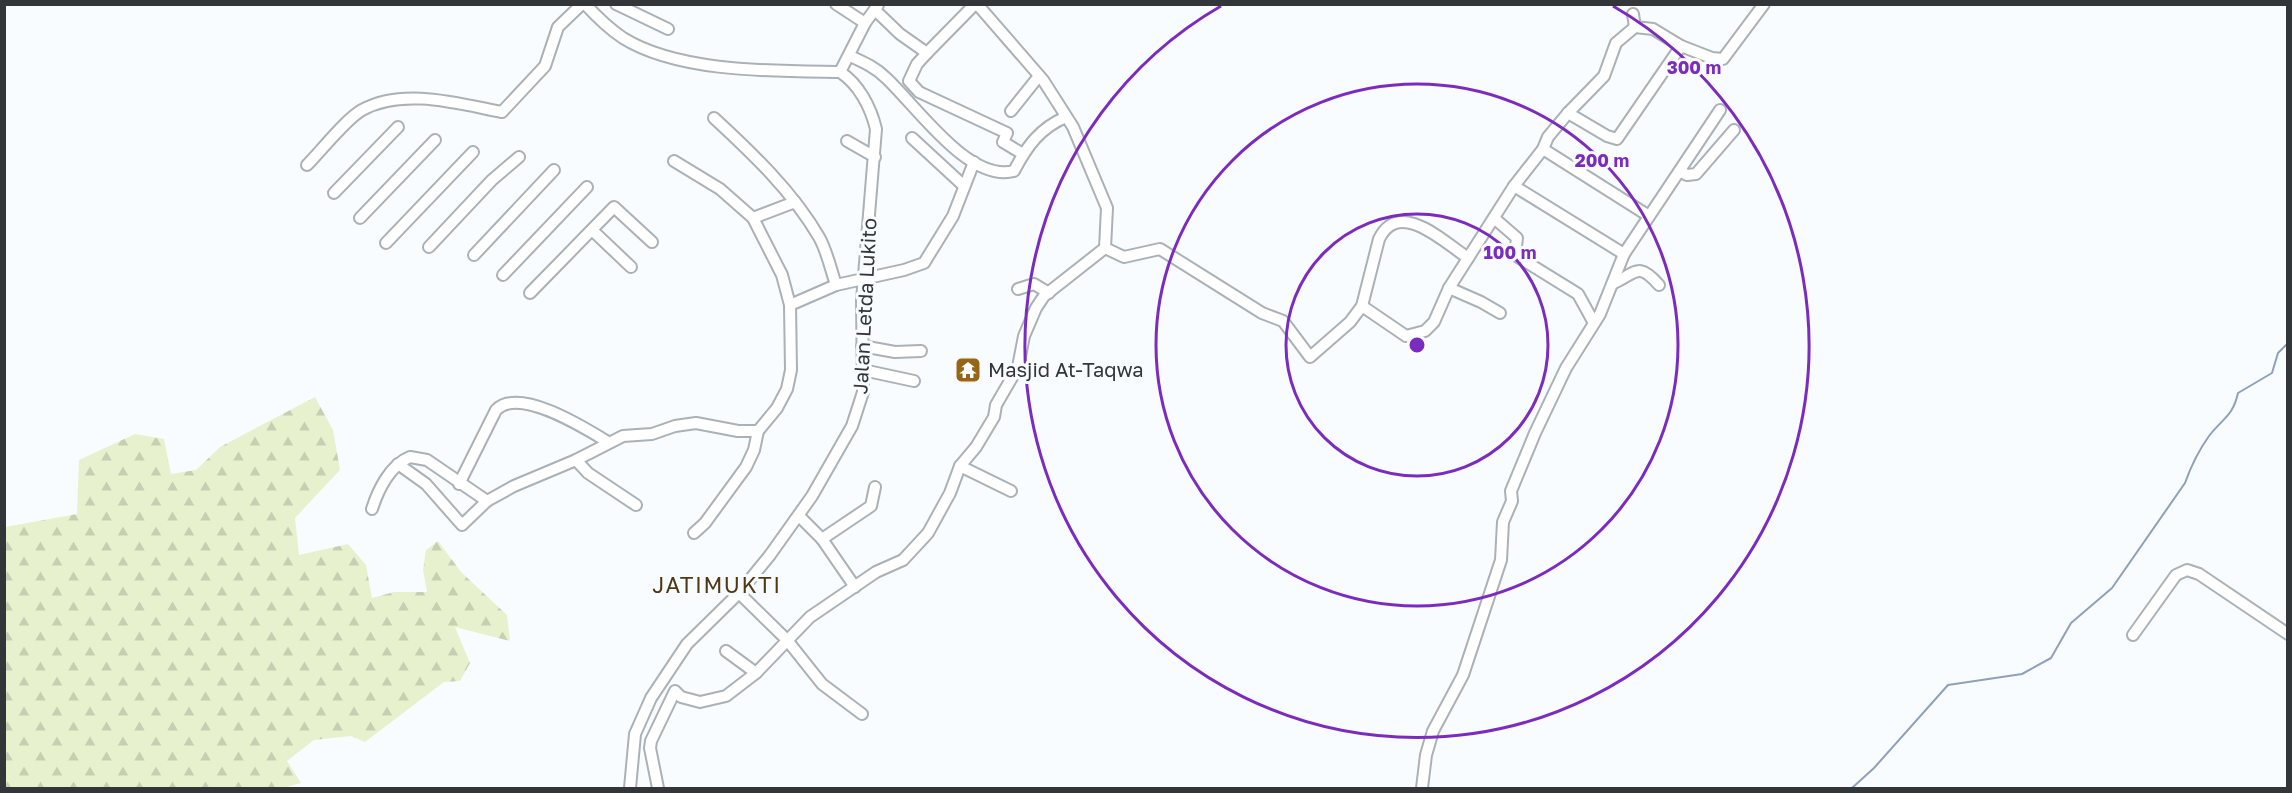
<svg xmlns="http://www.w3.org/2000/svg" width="2292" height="793" font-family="'Golos Text',sans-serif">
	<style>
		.forest { fill: url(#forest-firs) }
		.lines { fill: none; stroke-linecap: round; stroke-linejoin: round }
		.stream { stroke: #8fa1ba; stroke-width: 2 }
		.minor-casing { stroke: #aab1b7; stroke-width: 14 }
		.minor { stroke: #fff; stroke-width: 10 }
		.ring { fill: none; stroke: #7b2cbf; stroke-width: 3 }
		.labels { text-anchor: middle; stroke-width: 6; stroke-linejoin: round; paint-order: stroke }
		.street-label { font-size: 20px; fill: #333639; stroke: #f9fcff }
		.poi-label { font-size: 20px; fill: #333639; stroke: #f9fcff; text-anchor: start }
		.quarter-label { font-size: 22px; letter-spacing: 1.5px; fill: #4f3814; stroke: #f9fcff }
		.centre { fill: #7b2cbf; stroke: #f9fcff; stroke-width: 3 }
		.ring-label { font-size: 18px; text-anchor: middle; font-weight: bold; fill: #7b2cbf; stroke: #f9fcff; stroke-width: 6; stroke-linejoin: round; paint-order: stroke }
	</style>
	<defs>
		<pattern id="forest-firs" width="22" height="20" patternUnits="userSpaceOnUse" patternTransform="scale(1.5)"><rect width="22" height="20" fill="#e7f1ce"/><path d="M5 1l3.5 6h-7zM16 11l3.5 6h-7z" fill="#c7cfb2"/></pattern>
	</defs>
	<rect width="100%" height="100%" fill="#f9fcff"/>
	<!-- forest -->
	<polygon class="forest" points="315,397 333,430 340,470 295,518 299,555 348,544 366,565 372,598 394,592 427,592 423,570 426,550 438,541 461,572 507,615 510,641 455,627 470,663 460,681 444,682 365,742 351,736 314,740 287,761 301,783 283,788 5,788 5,527 77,514 79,460 135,434 164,439 171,474 196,470 220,447"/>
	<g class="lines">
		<!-- stream -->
		<path class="stream" d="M 1852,788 L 1874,768 L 1948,685 L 2022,674 L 2051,658 L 2071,623 L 2112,588 L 2185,483 C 2191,466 2199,450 2209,436 C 2223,418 2233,416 2238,393 L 2272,373 L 2278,353 L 2288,343"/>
		<!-- minor casing -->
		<g class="minor-casing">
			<g id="minor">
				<path d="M 585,4 C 597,17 608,28 623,38 C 679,73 776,71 840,72 C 859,84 871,108 876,129 L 862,300 L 863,392 L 852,426 L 812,496 L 770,555 L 739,593 L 687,644 L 651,698 L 635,734 L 630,788"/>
				<polyline points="616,4 668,29"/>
				<polyline points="836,4 865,23"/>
				<polyline points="875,10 900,34 927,53 975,4"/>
				<polyline points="1633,14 1635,27"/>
				<polyline points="927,53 917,64 909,81 919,92 1007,133 1003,142 1023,154"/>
				<path d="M 850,56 C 863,62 875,67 885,77 C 916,105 968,183 1014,171 C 1027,146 1040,128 1066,117"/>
				<polyline points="840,72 865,23 878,5"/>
				<polyline points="1011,111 1039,76"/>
				<polyline points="1568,113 1604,76 1616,43 1635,27 1653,29 1681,46"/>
				<path d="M 714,118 C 753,154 792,191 819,237 C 827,251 831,270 836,285"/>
				<polyline points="912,138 963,185"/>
				<polyline points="847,141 875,157"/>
				<polyline points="1543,149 1649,216"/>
				<polyline points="674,161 720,189 753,218 782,275 790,305 791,370 787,389 777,408 758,431 754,450 746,467 705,523 694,533"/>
				<path d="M 307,165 C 320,152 347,118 362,110 C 403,87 460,104 502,112 L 545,66 L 558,27 L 582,4"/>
				<polyline points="1681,172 1687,175 1696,174 1734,130"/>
				<polyline points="1514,186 1624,254"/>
				<polyline points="334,193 398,127"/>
				<polyline points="360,218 435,140"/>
				<polyline points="753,218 795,202"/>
				<polyline points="1494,218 1517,238 1515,255 1578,294 1594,323"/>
				<polyline points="592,230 631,267"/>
				<polyline points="386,243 473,152"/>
				<polyline points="429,247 492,180 519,157"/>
				<path d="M 1105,248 L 1124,257 L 1160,249 L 1262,313 L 1283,321 L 1310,357 L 1350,322 L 1362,306 L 1379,239 C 1399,198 1444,242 1468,258"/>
				<polyline points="474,255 554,170"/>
				<polyline points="503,275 587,187"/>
				<path d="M 1614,283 C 1636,273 1638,261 1659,285"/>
				<polyline points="1449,288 1481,302 1500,313"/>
				<polyline points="1018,289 1034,284 1049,293"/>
				<polyline points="530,293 614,207 652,242"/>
				<polyline points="790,305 836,285 904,270 924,263 953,216 974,162"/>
				<polyline points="1362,306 1406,336 1425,331 1434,322 1449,288 1514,186 1543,149 1548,137 1568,113 1607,136 1617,139 1681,46 1712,58 1723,59 1764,4"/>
				<polyline points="862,346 895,352 921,351"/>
				<polyline points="863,370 914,381"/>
				<polyline points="576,460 588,473 636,505"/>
				<polyline points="398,464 426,484 462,525 487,501 514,486 576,460 623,436 652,434 675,426 696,423 738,431 758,431"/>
				<polyline points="960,466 1011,491"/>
				<path d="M 459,484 L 496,410 C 519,386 585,428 608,442"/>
				<path d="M 372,509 C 378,490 390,465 410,457 L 427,460 L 487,501"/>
				<polyline points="799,516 822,539 855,587"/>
				<polyline points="822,539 871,506 875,487"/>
				<polyline points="739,593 787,640 822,684 862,714"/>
				<polyline points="2133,635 2176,575 2187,570 2199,574 2288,634"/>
				<polyline points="726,651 756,673"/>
				<polyline points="658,788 650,748 651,741 675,691 681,697 700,702 726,696 756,673 810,617 876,572 903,560 928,533 950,493 960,466 976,447 994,417 996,405 1018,367 1024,336 1036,308 1044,296 1105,248 1107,208 1073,127 1043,80 977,4"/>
				<polyline points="1422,788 1426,755 1433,731 1463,675 1501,560 1503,522 1512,501 1511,491 1535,433 1566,368 1600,314 1624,254 1720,110"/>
			</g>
		</g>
		<!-- minor -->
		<use href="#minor" class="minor"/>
	</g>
	<!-- distance rings -->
	<g class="ring">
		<circle cx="1417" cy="345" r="131"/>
		<circle cx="1417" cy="345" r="261"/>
		<path d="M1613 6A392 392 0 1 1 1221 6"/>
	</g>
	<!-- icons -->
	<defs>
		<g id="temple-square" transform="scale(1.35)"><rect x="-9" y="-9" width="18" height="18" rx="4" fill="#956615" stroke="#f9fcff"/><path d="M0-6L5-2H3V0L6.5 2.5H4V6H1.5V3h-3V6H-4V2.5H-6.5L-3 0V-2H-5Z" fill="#fff"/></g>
	</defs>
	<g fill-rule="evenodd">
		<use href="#temple-square" x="968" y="370"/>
	</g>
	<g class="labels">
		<!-- street labels -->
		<g class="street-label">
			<text transform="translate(865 306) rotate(-87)" y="7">Jalan Letda Lukito</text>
		</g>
		<!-- poi labels -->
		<g class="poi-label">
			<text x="988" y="377">Masjid At-Taqwa</text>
		</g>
		<!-- quarter labels -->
		<g class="quarter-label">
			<text x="717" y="593">JATIMUKTI</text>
		</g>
	</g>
	<circle cx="1417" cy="345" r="9" class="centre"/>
	<g class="ring-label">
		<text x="1694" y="74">300 m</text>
		<text x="1602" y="167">200 m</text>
		<text x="1510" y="259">100 m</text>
	</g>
	<!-- border -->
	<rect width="2292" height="793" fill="none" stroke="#333639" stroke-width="12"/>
</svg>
